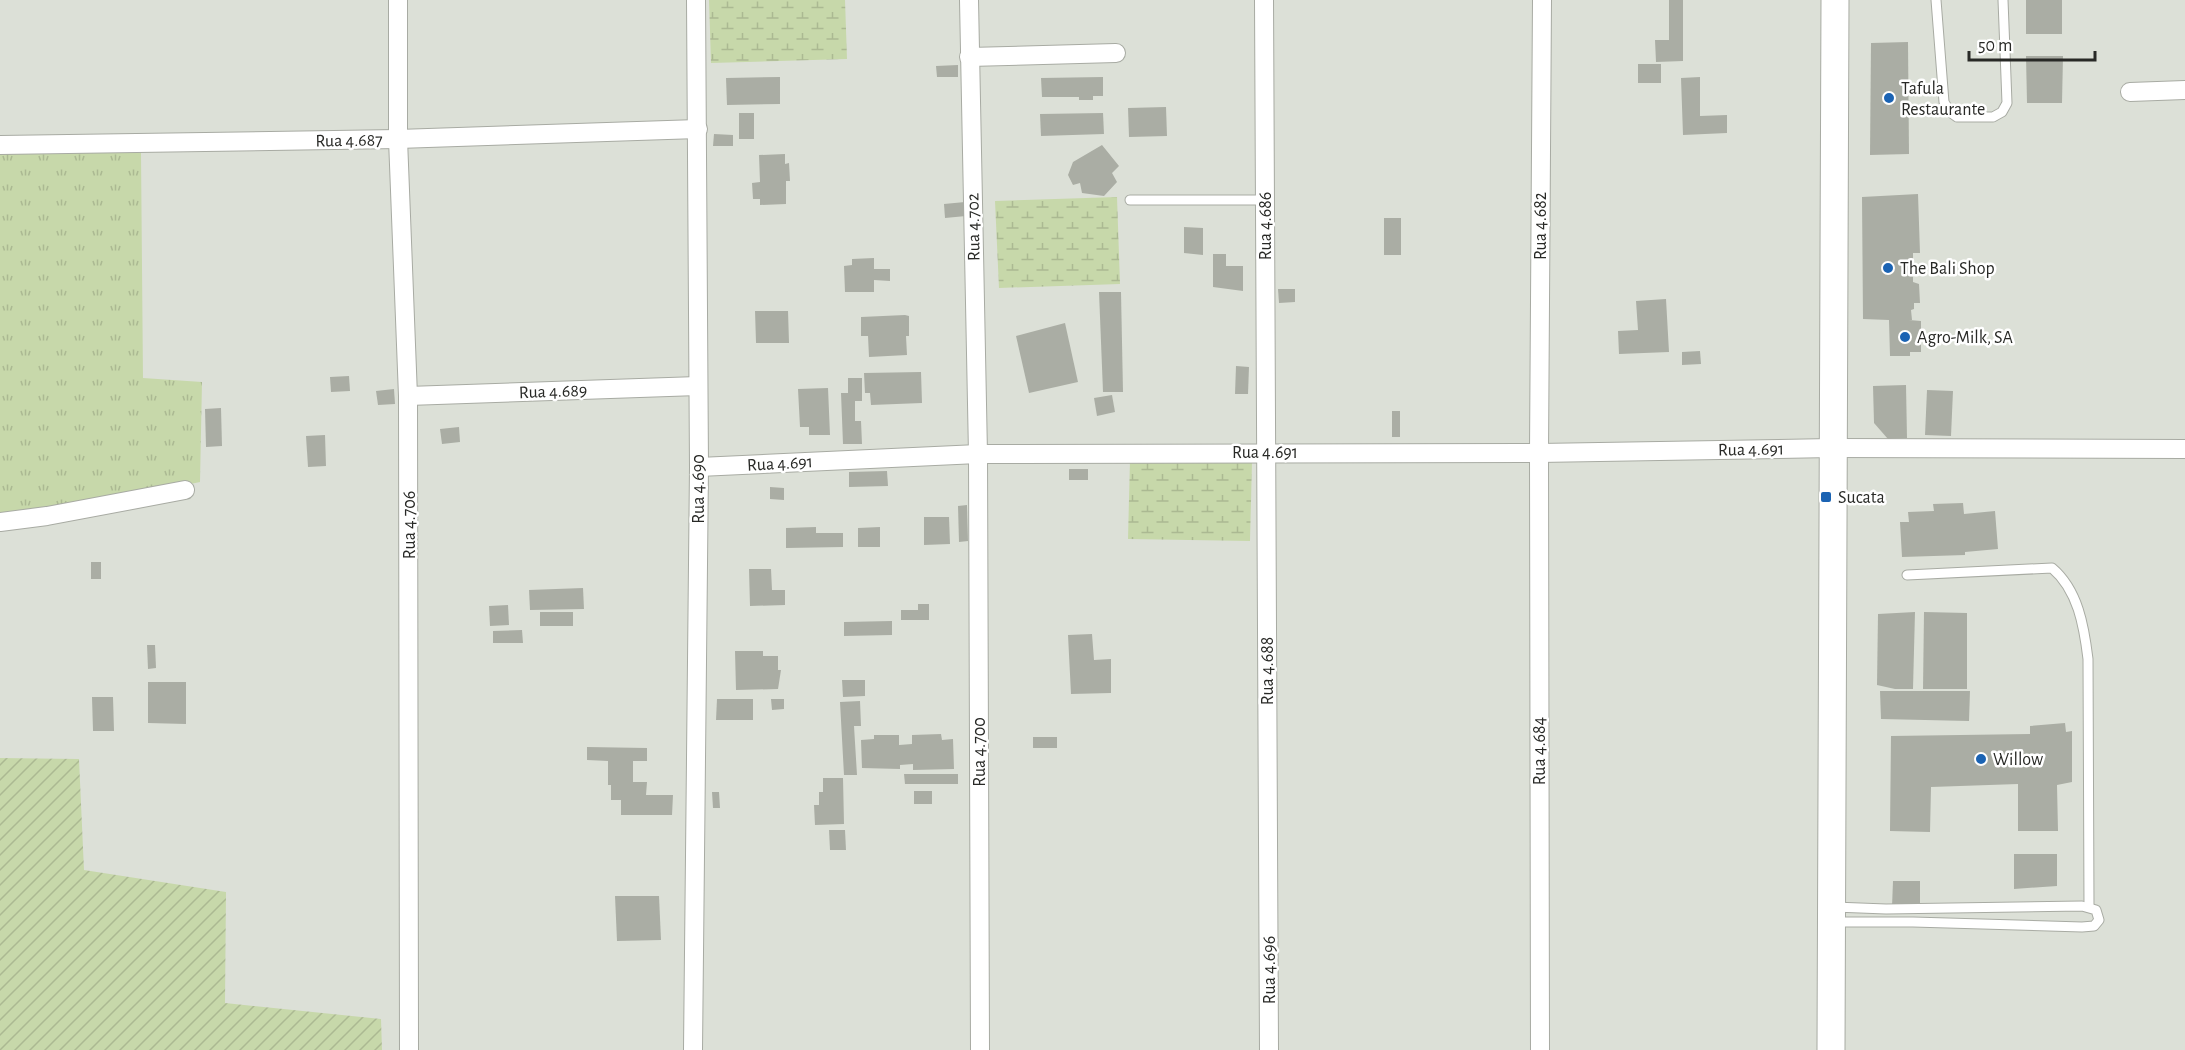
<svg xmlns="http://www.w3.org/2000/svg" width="2185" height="1050" font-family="'Alegreya Sans',sans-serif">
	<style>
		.grass { fill: url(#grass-tufts) }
		.wetland { fill: url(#wetland-marsh) }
		.garden { fill: url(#garden-furrows) }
		.building { fill: #aaada4 }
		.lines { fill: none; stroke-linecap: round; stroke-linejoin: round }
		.lane-casing { stroke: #a8aba3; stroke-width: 11 }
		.street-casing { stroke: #a8aba3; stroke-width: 20 }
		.secondary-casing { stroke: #a8aba3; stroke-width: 29 }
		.lane { stroke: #fff; stroke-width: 9 }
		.street { stroke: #fff; stroke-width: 18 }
		.secondary { stroke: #fff; stroke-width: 27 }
		.poi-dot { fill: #1b63b3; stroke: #fff; stroke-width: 2 }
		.labels { text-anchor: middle; stroke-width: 5; stroke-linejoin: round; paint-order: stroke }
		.poi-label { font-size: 18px; fill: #282926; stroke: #fff; text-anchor: start }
		.street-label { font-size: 18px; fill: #282926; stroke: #fff }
	</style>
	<defs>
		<pattern id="grass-tufts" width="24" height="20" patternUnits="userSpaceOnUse" patternTransform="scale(1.5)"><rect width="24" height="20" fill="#c7d8aa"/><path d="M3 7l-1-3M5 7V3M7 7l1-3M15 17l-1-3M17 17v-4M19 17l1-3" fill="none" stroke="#abb992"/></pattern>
		<pattern id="wetland-marsh" width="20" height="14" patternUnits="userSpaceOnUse" patternTransform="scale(1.5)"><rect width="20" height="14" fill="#c7d8aa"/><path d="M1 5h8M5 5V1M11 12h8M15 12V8" fill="none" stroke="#abb992"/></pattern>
		<pattern id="garden-furrows" width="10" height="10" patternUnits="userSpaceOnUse" patternTransform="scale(1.5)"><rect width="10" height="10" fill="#c7d8aa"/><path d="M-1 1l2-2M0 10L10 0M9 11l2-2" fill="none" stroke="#abb992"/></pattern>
	</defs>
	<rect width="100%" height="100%" fill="#dce0d7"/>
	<!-- grass -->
	<polygon class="grass" points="0,153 141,153 143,378 202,382 200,482 15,521 0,520"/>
	<!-- wetland -->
	<g class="wetland">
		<polygon points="709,0 845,0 847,59 711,63"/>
		<polygon points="1117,197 1120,284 999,288 995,201"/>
		<polygon points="1130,460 1252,462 1250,541 1128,539"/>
	</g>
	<!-- garden -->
	<polygon class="garden" points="0,758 79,759 84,870 226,892 225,1003 381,1019 382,1050 0,1050"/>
	<!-- building -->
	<g class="building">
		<polygon points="1669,0 1683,0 1683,61 1656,62 1655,40 1669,40"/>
		<rect x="2026" y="0" width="36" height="34"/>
		<polygon points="1908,42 1909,154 1870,155 1871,43"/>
		<polygon points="2026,56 2063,56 2062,103 2027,103"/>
		<rect x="1638" y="64" width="23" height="19"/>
		<polygon points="958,65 958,77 937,77 936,66"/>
		<polygon points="780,77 780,104 727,105 726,78"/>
		<polygon points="1103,77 1103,96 1093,96 1093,100 1079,100 1079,97 1042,97 1041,78"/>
		<polygon points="1700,77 1700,116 1727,115 1727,133 1683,135 1681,78"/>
		<polygon points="1166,107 1167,136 1129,137 1128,108"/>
		<rect x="739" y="113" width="15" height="26"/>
		<polygon points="1103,113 1104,134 1041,136 1040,114"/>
		<polygon points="714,134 733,135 733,146 713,146"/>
		<polygon points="1102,145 1119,166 1112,173 1117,182 1104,196 1082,193 1080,183 1073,185 1068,175 1073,162"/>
		<polygon points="785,154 785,164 789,163 790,181 786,181 786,204 760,205 760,199 753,199 752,183 760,182 759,155"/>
		<polygon points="1918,194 1920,253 1913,253 1913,282 1919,284 1920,303 1914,303 1914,309 1911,310 1912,320 1909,320 1921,321 1921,352 1910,352 1910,356 1890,356 1889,320 1863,319 1862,197"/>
		<polygon points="965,202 966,216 945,218 944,204"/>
		<rect x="1384" y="218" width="17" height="37"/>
		<polygon points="1184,227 1203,228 1203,255 1184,253"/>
		<polygon points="1213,254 1226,254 1226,266 1243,266 1243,291 1213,287"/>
		<polygon points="874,258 874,269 890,269 890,281 874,280 874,292 845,292 844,266 852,265 852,259"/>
		<polygon points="1278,289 1295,289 1295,302 1279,303"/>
		<polygon points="1099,292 1121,292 1123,392 1103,392"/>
		<polygon points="1666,299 1669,352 1619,354 1618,331 1638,330 1636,301"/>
		<polygon points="755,311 788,311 789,343 756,343"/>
		<polygon points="905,315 909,316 909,336 906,336 907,355 869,357 868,336 861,336 861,317"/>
		<polygon points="1065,323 1078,382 1029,393 1016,336"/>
		<polygon points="1700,351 1701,364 1682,365 1682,352"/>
		<polygon points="1236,366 1249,367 1248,394 1235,394"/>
		<polygon points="921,372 922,403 871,405 870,393 865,393 864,373"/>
		<polygon points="349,376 350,391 331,392 330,377"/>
		<polygon points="848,378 862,378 862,401 855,401 855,421 861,421 862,444 843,444 841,393 848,393"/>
		<polygon points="1906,385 1907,438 1888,439 1874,423 1873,386"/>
		<polygon points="828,388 830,435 809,435 809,427 800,427 798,389"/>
		<polygon points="394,389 395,404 378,405 376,391"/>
		<polygon points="1927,390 1953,391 1951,436 1925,435"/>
		<polygon points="1112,395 1115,412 1097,416 1094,398"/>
		<polygon points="221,408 222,446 206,447 205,409"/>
		<rect x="1392" y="411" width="8" height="26"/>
		<polygon points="459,427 460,442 442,444 440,429"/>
		<polygon points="325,435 326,466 308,467 306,436"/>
		<rect x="1069" y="469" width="19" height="11"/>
		<polygon points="887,471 888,486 849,487 849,472"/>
		<polygon points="770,487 784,488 784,500 770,499"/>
		<polygon points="1963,503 1964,514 1995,511 1998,549 1965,552 1965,555 1902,557 1900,522 1909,522 1908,512 1934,511 1933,504"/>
		<polygon points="967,505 968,541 959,542 958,506"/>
		<polygon points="924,517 949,517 950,544 924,545"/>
		<polygon points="816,527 816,533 843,533 843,547 786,548 786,528"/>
		<polygon points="880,527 880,547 858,547 858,528"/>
		<rect x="91" y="562" width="10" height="17"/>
		<polygon points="749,569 771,569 772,590 785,590 785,605 750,606"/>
		<polygon points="583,588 584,609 530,610 529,590"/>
		<polygon points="918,604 929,604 929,620 901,620 901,610 918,610"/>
		<polygon points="508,605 509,625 490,626 489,606"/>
		<rect x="540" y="612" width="33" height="14"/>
		<polygon points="1915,612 1913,689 1895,689 1877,685 1878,614"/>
		<polygon points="1924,612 1967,613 1967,689 1923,689"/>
		<polygon points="892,621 892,635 844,636 844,622"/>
		<polygon points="522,630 523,643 493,643 493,631"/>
		<polygon points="1092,634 1094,660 1111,659 1111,693 1071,694 1068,635"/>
		<polygon points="147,645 155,645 156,668 148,669"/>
		<polygon points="735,651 763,651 763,656 778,656 778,670 781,670 778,689 736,690"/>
		<polygon points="842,680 865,680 865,696 843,697"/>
		<polygon points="148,682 186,682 186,724 148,723"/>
		<polygon points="1880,691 1970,691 1969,721 1881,719"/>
		<polygon points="92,697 113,697 114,731 93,731"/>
		<polygon points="717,699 753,699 753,720 716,720"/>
		<polygon points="771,699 784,699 784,709 772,710"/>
		<polygon points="860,701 861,726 854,726 857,775 844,775 840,702"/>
		<polygon points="2065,723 2066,732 2072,731 2072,782 2057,785 2058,831 2018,831 2018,784 1931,787 1930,832 1890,831 1891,736 2030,734 2030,726"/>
		<polygon points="941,734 942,740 953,739 954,769 913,770 913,764 900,765 900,769 862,768 861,740 874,739 874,735 899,735 899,745 912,744 912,735"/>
		<rect x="1033" y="737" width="24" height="11"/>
		<polygon points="587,747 647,748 647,761 633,761 633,782 647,782 646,795 673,795 672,815 621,815 621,800 611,800 611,785 608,785 608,761 587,760"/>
		<polygon points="904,774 958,774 958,784 905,784"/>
		<polygon points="823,778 843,778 844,824 815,825 814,805 819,805 819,792 823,792"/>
		<rect x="914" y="791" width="18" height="13"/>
		<polygon points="712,792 719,792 720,808 713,808"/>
		<polygon points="829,830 845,830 846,850 830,850"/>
		<polygon points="2014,854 2057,854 2057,886 2014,889"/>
		<polygon points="1893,881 1920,881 1920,907 1892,907"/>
		<polygon points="615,896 659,896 661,940 617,941"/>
	</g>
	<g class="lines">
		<!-- lane casing -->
		<g class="lane-casing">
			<g id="lane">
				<polyline points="1936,0 1944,102 1950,112 1957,117 1993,117 2002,112 2007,103 2003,0"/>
				<polyline points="1130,200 1265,200"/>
				<path d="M 1907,575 L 2052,568 C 2078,590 2084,626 2088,659 L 2089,907"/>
				<polyline points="1834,907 1886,909 2082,906 2096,910 2099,920 2094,926 2082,927 1913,922 1834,922"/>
			</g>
		</g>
		<!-- street casing -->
		<g class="street-casing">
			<g id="street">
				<polyline points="398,0 398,139 408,396 409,1050"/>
				<polyline points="969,0 978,454 980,1050"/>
				<polyline points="1264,0 1269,1050"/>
				<polyline points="969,57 1116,53"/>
				<polyline points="2130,92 2185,90"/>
				<polyline points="0,145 398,139 698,129"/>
				<polyline points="408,396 698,386"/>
				<polyline points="699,467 978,454 1539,453 1832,448 2185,449"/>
				<polyline points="0,522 47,516 185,490"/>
				<polyline points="693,1050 699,467 696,0"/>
				<polyline points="1540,1050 1539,453 1542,0"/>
			</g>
		</g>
		<!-- secondary casing -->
		<g class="secondary-casing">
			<polyline id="secondary" points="1831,1050 1835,0"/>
		</g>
		<!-- lane -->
		<use href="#lane" class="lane"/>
		<!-- street -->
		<use href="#street" class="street"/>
		<!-- secondary -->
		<use href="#secondary" class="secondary"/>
	</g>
	<!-- markers -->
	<g class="poi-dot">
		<circle cx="1889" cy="98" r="6"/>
		<circle cx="1888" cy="268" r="6"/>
		<circle cx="1905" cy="337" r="6"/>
		<rect x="1820" y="491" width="12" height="12" rx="3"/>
		<circle cx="1981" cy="759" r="6"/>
	</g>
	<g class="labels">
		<!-- poi labels -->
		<g class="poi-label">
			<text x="1901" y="94">Tafula<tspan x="1901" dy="21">Restaurante</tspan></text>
			<text x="1900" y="274">The Bali Shop</text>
			<text x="1917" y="343">Agro-Milk, SA</text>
			<text x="1838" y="503">Sucata</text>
			<text x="1993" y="765">Willow</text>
		</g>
		<!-- street labels -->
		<g class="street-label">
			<text transform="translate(349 140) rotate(-1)" y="6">Rua 4.687</text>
			<text transform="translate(1265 226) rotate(-90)" y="6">Rua 4.686</text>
			<text transform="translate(1540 226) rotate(-90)" y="6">Rua 4.682</text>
			<text transform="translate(973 227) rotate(-91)" y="6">Rua 4.702</text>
			<text transform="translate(553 391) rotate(-2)" y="6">Rua 4.689</text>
			<text transform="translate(1751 449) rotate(-1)" y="6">Rua 4.691</text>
			<text x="1265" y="458">Rua 4.691</text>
			<text transform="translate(780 463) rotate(-3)" y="6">Rua 4.691</text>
			<text transform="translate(698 489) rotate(-90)" y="6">Rua 4.690</text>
			<text transform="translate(409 525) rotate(-90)" y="6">Rua 4.706</text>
			<text transform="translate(1267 671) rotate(-90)" y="6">Rua 4.688</text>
			<text transform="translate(1539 751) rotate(-90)" y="6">Rua 4.684</text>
			<text transform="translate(979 752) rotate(-90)" y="6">Rua 4.700</text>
			<text transform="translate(1269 970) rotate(-90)" y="6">Rua 4.696</text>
		</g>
	</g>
	<!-- scale -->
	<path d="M1969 51v9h126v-9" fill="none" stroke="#282926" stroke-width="3"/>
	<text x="1978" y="51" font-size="18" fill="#282926" stroke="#ffffff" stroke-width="4.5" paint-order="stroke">50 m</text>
</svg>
